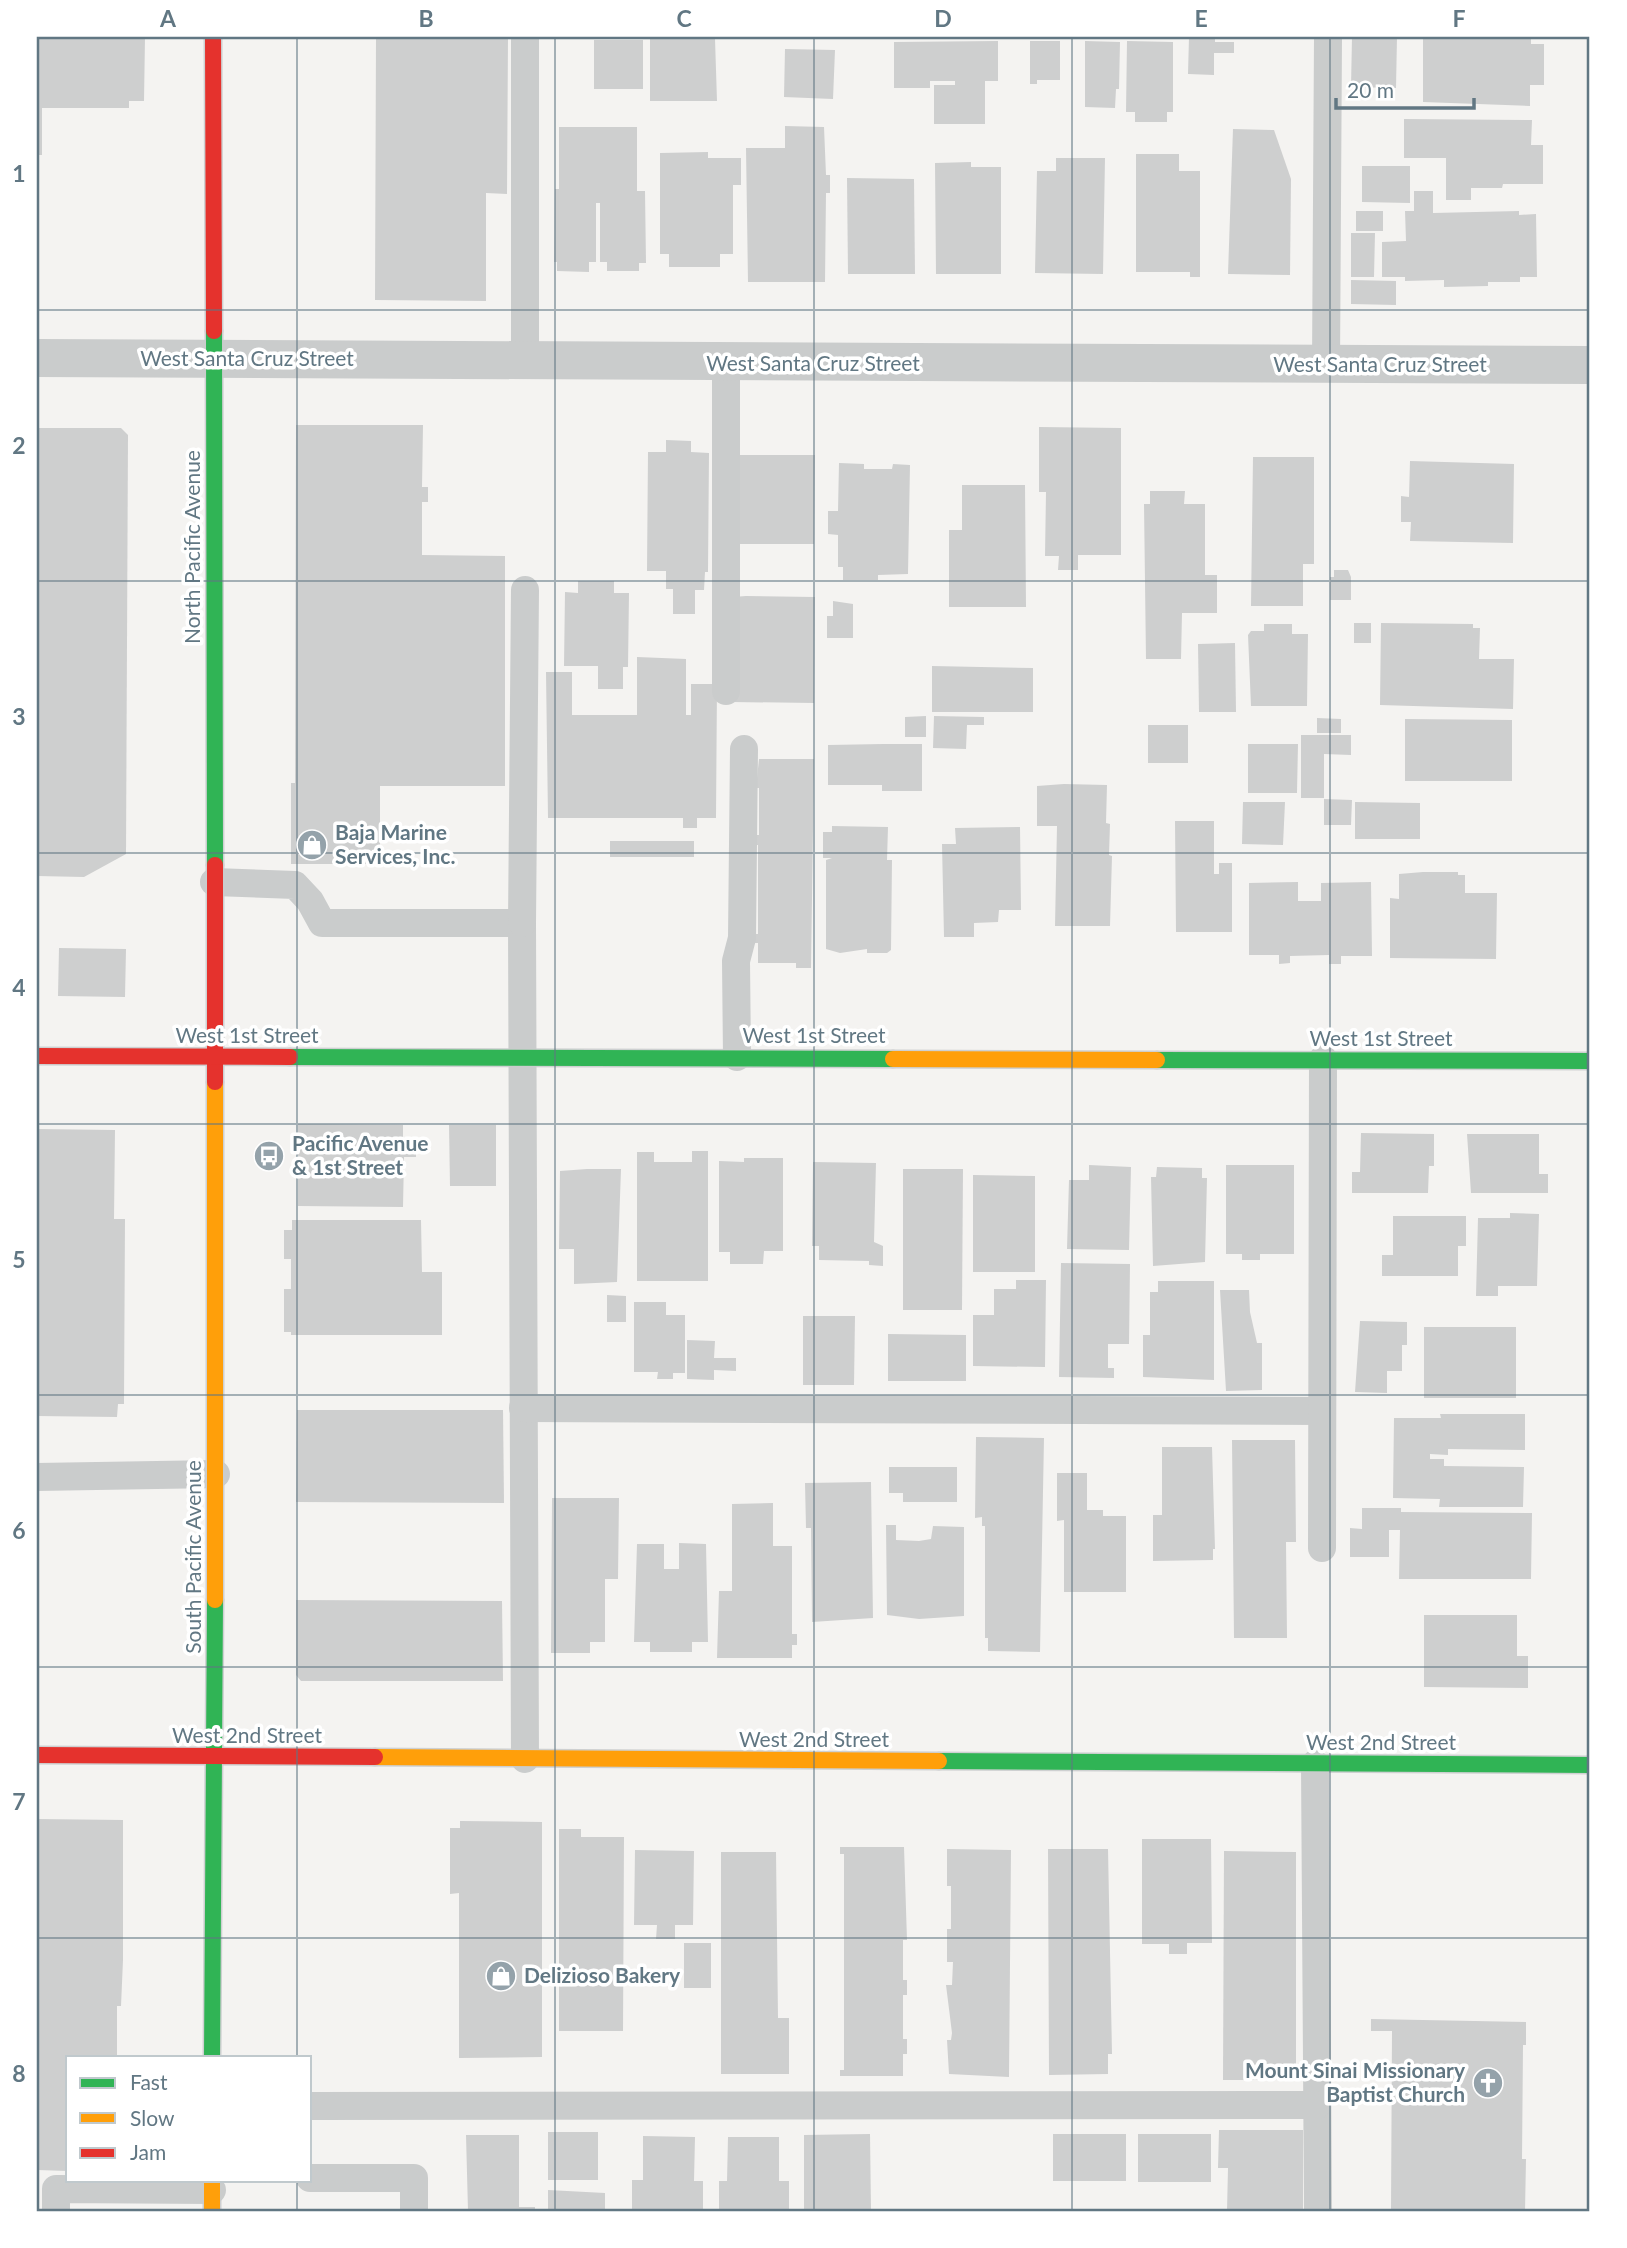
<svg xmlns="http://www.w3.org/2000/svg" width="1627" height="2248" font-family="Lato,sans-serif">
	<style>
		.building { fill: #cecfcf }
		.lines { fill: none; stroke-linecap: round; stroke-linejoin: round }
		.fast-casing { stroke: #ced0d1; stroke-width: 19 }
		.slow-casing { stroke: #ced0d1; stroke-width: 19 }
		.jam-casing { stroke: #ced0d1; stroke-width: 19 }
		.lane { stroke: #cacccc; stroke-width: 28 }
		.street { stroke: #cacccc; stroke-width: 38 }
		.fast { stroke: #30b455; stroke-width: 16 }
		.slow { stroke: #ff9f0a; stroke-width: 16 }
		.jam { stroke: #e5322d; stroke-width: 16 }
		.grid { fill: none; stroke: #617783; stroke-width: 2; stroke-opacity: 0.55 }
		.labels { text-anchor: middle; stroke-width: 7; stroke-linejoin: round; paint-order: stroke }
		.street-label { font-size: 21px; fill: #617783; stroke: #fff }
		.poi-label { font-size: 21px; font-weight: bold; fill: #617783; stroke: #fff; text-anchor: start }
		.neatline { fill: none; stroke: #617783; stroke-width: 2.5 }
		.grid-label { font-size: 23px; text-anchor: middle; font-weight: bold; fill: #617783 }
	</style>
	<rect width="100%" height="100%" fill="#f4f3f1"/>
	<!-- building -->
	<g class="building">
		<polygon points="37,37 145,37 144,101 129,101 129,108 42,108 42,155 37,155"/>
		<polygon points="376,37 508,37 507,194 486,193 486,301 375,300"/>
		<polygon points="1189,37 1215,37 1215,42 1234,42 1234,53 1214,53 1214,75 1188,74"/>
		<polygon points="1352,37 1397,37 1396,88 1351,87"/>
		<polygon points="1423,37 1531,37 1531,44 1544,44 1544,85 1530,85 1530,106 1423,102"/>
		<polygon points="650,39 715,39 717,101 650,101"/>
		<rect x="594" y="40" width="49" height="49"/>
		<polygon points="998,41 998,81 985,81 985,124 934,124 934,85 955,85 955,81 930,81 930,88 894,88 894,42"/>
		<polygon points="1030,41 1060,41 1060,80 1037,80 1037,84 1030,84"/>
		<polygon points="1085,41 1120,42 1119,89 1116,89 1115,108 1085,107"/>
		<polygon points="1127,41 1173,42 1173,112 1167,112 1167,122 1135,122 1135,112 1126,112"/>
		<polygon points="785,49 835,50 833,99 784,97"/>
		<polygon points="1404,119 1532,120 1531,145 1543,145 1543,184 1503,184 1502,188 1471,188 1471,200 1446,200 1446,158 1404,158"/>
		<polygon points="785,126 824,127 826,175 830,175 830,193 826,193 825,282 748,282 746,148 785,148"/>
		<polygon points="559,127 637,127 637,191 645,191 646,263 639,263 639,271 607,271 607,262 600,262 600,203 596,203 596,262 589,262 589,272 557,271 557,262 554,262 555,189 559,189"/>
		<polygon points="1233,129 1274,130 1291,179 1290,275 1228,274"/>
		<polygon points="708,152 708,158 741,158 741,185 733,185 733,254 720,254 720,267 669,267 669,254 660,254 660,153"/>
		<polygon points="1136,154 1179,154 1179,171 1200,171 1200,277 1190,277 1190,272 1136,272"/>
		<polygon points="1056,158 1105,158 1103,274 1035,273 1037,171 1056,171"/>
		<polygon points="971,162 971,167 1001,167 1001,274 936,274 935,163"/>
		<polygon points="1362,166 1410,166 1410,203 1362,202"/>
		<polygon points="847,178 914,179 915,274 848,274"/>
		<polygon points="1414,191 1433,191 1433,213 1519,211 1519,215 1536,214 1537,277 1520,277 1520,282 1488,282 1488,286 1444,287 1444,280 1405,281 1405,277 1382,277 1382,242 1406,241 1405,211 1414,211"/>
		<rect x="1356" y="211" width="27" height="20"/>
		<polygon points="1351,233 1375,233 1374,277 1351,277"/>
		<polygon points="1351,280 1396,281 1396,305 1351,304"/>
		<polygon points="296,425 423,425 422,487 428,487 428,502 422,502 422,555 505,556 505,786 380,786 380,864 291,864 291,783 295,783"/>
		<polygon points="1039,427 1121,428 1121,555 1078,555 1078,570 1058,570 1059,556 1045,556 1046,492 1039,492"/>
		<polygon points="37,428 121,428 128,435 126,854 84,877 37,876"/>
		<polygon points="666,440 691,441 691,452 709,453 708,572 705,572 704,590 695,590 695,614 673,614 673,589 666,589 666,571 647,571 648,452 666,452"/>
		<polygon points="737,455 815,455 814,544 736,544"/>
		<polygon points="1253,457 1314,457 1314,564 1303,564 1303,606 1251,606"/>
		<polygon points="1410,461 1514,464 1513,543 1410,541 1411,522 1401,522 1401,496 1409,497"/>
		<polygon points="839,463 864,464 864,469 892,469 893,464 910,465 908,574 878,575 878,580 843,580 843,567 838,567 838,535 828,534 828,511 838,511"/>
		<polygon points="962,485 1025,485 1026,607 949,607 949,530 962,530"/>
		<polygon points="1150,491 1185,491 1184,504 1205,504 1205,575 1217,575 1217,613 1182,613 1181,659 1146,659 1144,504 1150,504"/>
		<polygon points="1334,570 1348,570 1351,577 1351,600 1330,600 1330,577 1334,577"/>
		<polygon points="578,581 614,581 614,593 629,593 628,667 623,667 623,689 598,689 598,666 564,666 565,592 578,593"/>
		<polygon points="746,596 815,597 814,703 732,702 733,597"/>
		<polygon points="833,601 853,604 853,638 827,638 827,616 833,616"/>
		<rect x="1354" y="623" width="17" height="20"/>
		<polygon points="1381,623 1473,624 1473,628 1480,628 1479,659 1514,659 1513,709 1380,705"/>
		<polygon points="1264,624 1292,624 1292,634 1308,634 1307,706 1251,706 1248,635 1251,631 1264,631"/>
		<polygon points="1235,643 1236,712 1199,712 1198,644"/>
		<polygon points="637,657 686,659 686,715 691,715 691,684 717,684 716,818 697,818 697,828 683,828 683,818 548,818 546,672 572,672 572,715 637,715"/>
		<polygon points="932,666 1033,668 1033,712 932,712"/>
		<polygon points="926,716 926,737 905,737 905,717"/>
		<polygon points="934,716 984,717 984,725 967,725 966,749 933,748"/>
		<polygon points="1317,718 1341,719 1341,733 1317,733"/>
		<polygon points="1405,719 1512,720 1512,781 1405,781"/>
		<rect x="1148" y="725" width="40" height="38"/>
		<polygon points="1301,735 1351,735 1351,755 1324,754 1324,798 1301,798"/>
		<polygon points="883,744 922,744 922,791 882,791 882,785 828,785 828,745"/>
		<polygon points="1248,744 1298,744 1297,793 1248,793"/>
		<polygon points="759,759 814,759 811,968 796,968 796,963 758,963 758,943 755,943 755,934 758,934 758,845 755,845 755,835 759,835 759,788 756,788"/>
		<polygon points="1064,784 1107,785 1106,823 1110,824 1109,855 1112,856 1110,926 1055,926 1057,826 1037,826 1037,786"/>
		<polygon points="1324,799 1352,800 1351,825 1324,825"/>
		<polygon points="1243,802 1285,802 1283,845 1242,844"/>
		<polygon points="1355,802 1420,803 1420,839 1355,839"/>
		<polygon points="1175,821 1214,821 1214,874 1219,874 1219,863 1232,863 1232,932 1176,932"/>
		<polygon points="832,826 888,827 887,860 892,860 891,950 887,953 867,953 867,949 840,953 826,949 826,860 832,858 823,858 823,832 832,832"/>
		<polygon points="1020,827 1021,910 999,910 998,922 974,923 974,937 944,937 942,844 956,844 955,828"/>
		<rect x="610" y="841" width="84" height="16"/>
		<polygon points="1423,872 1458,872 1458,875 1465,875 1465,893 1497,893 1496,959 1390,958 1390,898 1399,899 1399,874"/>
		<polygon points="1298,882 1298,901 1321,901 1321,883 1371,882 1372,956 1341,956 1341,964 1329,964 1329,955 1290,956 1290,963 1279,964 1279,955 1249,955 1249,883"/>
		<polygon points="59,948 126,949 125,997 58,996"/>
		<polygon points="298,1124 403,1125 403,1137 416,1137 416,1157 404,1157 403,1207 298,1206"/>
		<polygon points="449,1125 496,1125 496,1186 450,1186"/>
		<polygon points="37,1129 115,1130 114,1219 125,1219 124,1404 118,1404 117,1417 37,1416"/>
		<polygon points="1361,1133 1434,1134 1434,1166 1429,1166 1428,1193 1352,1193 1352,1172 1360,1172"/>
		<polygon points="1467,1134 1539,1134 1539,1174 1548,1174 1548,1193 1471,1193"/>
		<polygon points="692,1151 708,1151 708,1281 637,1281 637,1152 654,1152 654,1162 692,1162"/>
		<polygon points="744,1158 783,1158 783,1251 764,1251 763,1264 730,1264 730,1252 719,1252 719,1161 744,1162"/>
		<polygon points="813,1162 876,1163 874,1242 883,1246 883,1266 869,1265 869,1261 819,1260 819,1246 812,1246"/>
		<polygon points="1089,1165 1131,1167 1129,1250 1067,1249 1069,1180 1089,1180"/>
		<polygon points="1226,1165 1294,1165 1294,1254 1260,1254 1260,1260 1242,1260 1242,1254 1226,1254"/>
		<polygon points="1157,1167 1202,1168 1202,1178 1207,1178 1205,1262 1153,1266 1151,1177 1156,1177"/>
		<polygon points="587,1169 621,1169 617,1282 574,1284 574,1249 559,1249 560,1171"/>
		<polygon points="903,1169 963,1169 962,1310 903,1310"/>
		<polygon points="973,1175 1035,1176 1035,1272 973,1272"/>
		<polygon points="1510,1213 1539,1214 1537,1286 1498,1286 1498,1296 1476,1296 1478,1218 1510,1218"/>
		<polygon points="1393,1216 1466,1216 1466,1246 1458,1246 1458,1276 1382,1276 1382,1255 1393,1255"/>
		<polygon points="292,1220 421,1220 422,1272 442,1272 442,1335 291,1335 291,1332 284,1332 284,1289 291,1289 291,1259 284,1259 284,1230 292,1230"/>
		<polygon points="1061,1263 1130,1264 1129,1344 1108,1344 1108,1368 1114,1368 1114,1378 1059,1377"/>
		<polygon points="1016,1280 1046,1280 1045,1367 973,1366 973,1315 994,1315 994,1289 1016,1289"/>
		<polygon points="1158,1281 1214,1281 1214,1380 1143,1377 1143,1335 1150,1335 1150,1292 1158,1292"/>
		<polygon points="1220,1290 1249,1290 1250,1312 1257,1343 1262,1343 1262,1390 1226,1391"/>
		<polygon points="607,1295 626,1296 626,1322 607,1322"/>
		<polygon points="634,1302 666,1302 666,1315 685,1315 685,1373 673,1373 673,1379 657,1379 658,1372 634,1372"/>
		<polygon points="803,1316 855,1316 854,1385 803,1385"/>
		<polygon points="1360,1321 1407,1322 1407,1345 1402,1345 1402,1371 1387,1371 1387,1393 1355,1392"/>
		<rect x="1424" y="1327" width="92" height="71"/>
		<polygon points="888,1334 966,1335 966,1381 888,1381"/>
		<polygon points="687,1340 715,1341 714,1358 736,1358 736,1371 714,1370 714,1380 687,1379"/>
		<polygon points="297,1410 503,1410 504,1503 296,1502"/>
		<polygon points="1440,1414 1525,1414 1525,1450 1448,1449 1448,1455 1430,1454 1430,1459 1444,1459 1444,1466 1524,1467 1523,1507 1439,1507 1440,1499 1393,1498 1394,1418 1441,1418"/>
		<polygon points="976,1437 1044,1438 1040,1652 988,1651 988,1638 985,1638 985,1526 982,1526 982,1517 975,1518"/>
		<polygon points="1232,1440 1295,1440 1296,1542 1286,1542 1287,1638 1234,1638"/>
		<polygon points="1162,1447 1212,1447 1215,1549 1213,1549 1213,1560 1153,1561 1153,1515 1162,1515"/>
		<polygon points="889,1467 957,1467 957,1502 903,1502 903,1493 889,1493"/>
		<polygon points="1057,1473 1087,1473 1087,1510 1103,1510 1103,1516 1126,1516 1126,1592 1064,1592 1064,1520 1057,1521"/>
		<polygon points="871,1482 873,1618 812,1622 811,1528 806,1528 805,1483"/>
		<polygon points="552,1498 619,1498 618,1579 605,1579 605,1642 590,1642 590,1653 551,1653"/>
		<polygon points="773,1503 773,1546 792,1546 792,1634 797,1634 797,1645 792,1645 792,1658 717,1658 719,1591 732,1591 732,1504"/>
		<polygon points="1362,1508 1401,1508 1401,1512 1532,1513 1531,1579 1399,1579 1400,1530 1389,1530 1389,1557 1350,1557 1350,1528 1362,1529"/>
		<polygon points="886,1525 896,1525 896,1540 919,1541 931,1539 933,1526 964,1527 964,1616 919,1619 887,1615"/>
		<polygon points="679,1543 706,1544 708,1642 692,1642 692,1652 650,1652 650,1642 634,1642 637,1544 664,1544 664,1569 679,1569"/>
		<polygon points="296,1600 502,1601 503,1681 301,1681 296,1675"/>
		<polygon points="1424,1615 1517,1615 1517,1656 1528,1656 1528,1688 1424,1687"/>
		<polygon points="37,1819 123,1820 123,1960 121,2006 117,2006 117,2057 68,2057 68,2171 37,2170"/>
		<polygon points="460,1821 542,1822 542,2057 459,2058 459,1893 450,1894 450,1828 460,1828"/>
		<polygon points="559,1829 581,1829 581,1837 624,1837 623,2031 559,2031"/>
		<polygon points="1142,1839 1211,1839 1212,1943 1187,1943 1187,1954 1169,1954 1169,1944 1142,1944"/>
		<polygon points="840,1847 904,1847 907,1940 903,1940 903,1980 907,1980 907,1995 903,1995 903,2039 907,2039 907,2054 903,2054 903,2076 840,2076 840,2070 844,2070 844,1854 840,1854"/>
		<polygon points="947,1849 1011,1850 1009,2077 949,2074 947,2040 951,2040 952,2033 946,1985 952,1985 953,1962 947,1962 947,1929 951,1929 951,1886 947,1886"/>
		<polygon points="1048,1849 1108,1849 1112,2054 1108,2054 1108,2074 1049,2075"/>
		<polygon points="635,1850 694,1851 693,1925 675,1925 675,1939 656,1939 657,1925 634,1925"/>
		<polygon points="1224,1851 1296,1852 1296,2080 1223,2080"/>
		<polygon points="721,1852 776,1852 778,2018 789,2018 789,2074 721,2074"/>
		<rect x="684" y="1943" width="27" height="45"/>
		<polygon points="1371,2019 1526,2022 1526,2045 1523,2045 1522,2159 1526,2159 1525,2211 1391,2211 1392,2031 1371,2031"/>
		<polygon points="1219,2130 1303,2130 1303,2211 1227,2211 1228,2168 1218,2168"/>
		<rect x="548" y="2132" width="50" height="48"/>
		<polygon points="870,2134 871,2211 804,2211 804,2135"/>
		<rect x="1053" y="2134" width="73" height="47"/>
		<rect x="1138" y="2134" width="73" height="48"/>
		<polygon points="466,2135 519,2135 519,2207 535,2207 535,2211 468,2211"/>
		<polygon points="643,2136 695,2137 694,2181 703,2181 703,2211 632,2211 632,2180 643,2180"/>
		<polygon points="728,2137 779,2137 779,2181 789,2181 789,2211 719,2211 719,2181 727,2181"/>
		<polygon points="548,2190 605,2193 605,2211 548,2211"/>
	</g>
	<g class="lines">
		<!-- fast casing -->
		<g class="fast-casing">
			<g id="fast">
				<polyline points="214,331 215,865"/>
				<polyline points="290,1057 893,1059"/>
				<polyline points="1157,1060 1590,1061"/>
				<polyline points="939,1761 1590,1765"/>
				<polyline points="212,2057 215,1600"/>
			</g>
		</g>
		<!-- slow casing -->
		<g class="slow-casing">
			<g id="slow">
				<polyline points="893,1059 1157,1060"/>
				<polyline points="215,1600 215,1082"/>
				<polyline points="375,1757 939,1761"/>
				<polyline points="212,2180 212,2211"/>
			</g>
		</g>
		<!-- jam casing -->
		<g class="jam-casing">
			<g id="jam">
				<polyline points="213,37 214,331"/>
				<polyline points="215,865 215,1082"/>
				<polyline points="37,1056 290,1057"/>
				<polyline points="37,1755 375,1757"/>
			</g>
		</g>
		<!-- lane -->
		<g class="lane">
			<polyline points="525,361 525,37"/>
			<polyline points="726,363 726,691"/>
			<polyline points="1326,366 1328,37"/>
			<polyline points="214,882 295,885 310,901 322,923 522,923 525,1759"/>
			<polyline points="522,923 525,590"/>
			<polyline points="737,1057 736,961 742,938 744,749"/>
			<polyline points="523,1408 1322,1411"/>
			<polyline points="37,1477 216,1474"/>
			<polyline points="1322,1548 1323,1059"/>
			<polyline points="1315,1764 1318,2211"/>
			<polyline points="310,2106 1317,2105"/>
			<polyline points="310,2178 414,2178 414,2211"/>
			<polyline points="56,2211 56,2189 212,2190"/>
		</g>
		<!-- street -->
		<polyline class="street" points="37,358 1590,365"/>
		<!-- fast -->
		<use href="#fast" class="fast"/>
		<!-- slow -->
		<use href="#slow" class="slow"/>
		<!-- jam -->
		<use href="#jam" class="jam"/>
	</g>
	<!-- grid -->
	<path class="grid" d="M 297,37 L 297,2057M 555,37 L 555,2211M 814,37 L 814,2211M 1072,37 L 1072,2211M 1330,37 L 1330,2211M 37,310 L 1590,310M 37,581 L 1590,581M 37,853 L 1590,853M 37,1124 L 1590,1124M 37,1395 L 1590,1395M 37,1667 L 1590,1667M 37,1938 L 1590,1938M 297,2180 L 297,2211"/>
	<!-- icons -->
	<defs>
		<g id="shop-disc" transform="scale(1.575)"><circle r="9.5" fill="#94a2aa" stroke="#fff"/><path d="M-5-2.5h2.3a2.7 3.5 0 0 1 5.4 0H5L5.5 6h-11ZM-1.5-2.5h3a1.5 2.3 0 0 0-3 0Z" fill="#fff"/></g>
		<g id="bus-disc" transform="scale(1.575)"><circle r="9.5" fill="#94a2aa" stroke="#fff"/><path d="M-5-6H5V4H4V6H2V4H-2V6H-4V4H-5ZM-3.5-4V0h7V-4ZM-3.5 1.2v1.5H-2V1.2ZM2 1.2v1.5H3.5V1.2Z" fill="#fff"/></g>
		<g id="church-disc" transform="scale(1.575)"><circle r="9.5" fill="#94a2aa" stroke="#fff"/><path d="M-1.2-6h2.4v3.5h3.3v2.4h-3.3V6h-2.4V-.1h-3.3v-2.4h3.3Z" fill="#fff"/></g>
	</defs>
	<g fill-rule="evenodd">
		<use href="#shop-disc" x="312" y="845"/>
		<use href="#bus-disc" x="269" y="1156"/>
		<use href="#shop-disc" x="501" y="1976"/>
		<use href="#church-disc" x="1488" y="2083"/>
	</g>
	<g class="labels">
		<!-- street labels -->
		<g class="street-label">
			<text x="247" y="366">West Santa Cruz Street</text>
			<text x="813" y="371">West Santa Cruz Street</text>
			<text x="1380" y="372">West Santa Cruz Street</text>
			<text transform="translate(193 547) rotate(-90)" y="7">North Pacific Avenue</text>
			<text x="247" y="1043">West 1st Street</text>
			<text x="814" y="1043">West 1st Street</text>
			<text x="1381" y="1046">West 1st Street</text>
			<text transform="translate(194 1557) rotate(-90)" y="7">South Pacific Avenue</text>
			<text x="247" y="1743">West 2nd Street</text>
			<text x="814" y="1747">West 2nd Street</text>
			<text x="1381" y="1750">West 2nd Street</text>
		</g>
		<!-- poi labels -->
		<g class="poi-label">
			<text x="335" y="840">Baja Marine<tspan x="335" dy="24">Services, Inc.</tspan></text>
			<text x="292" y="1151">Pacific Avenue<tspan x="292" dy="24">&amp; 1st Street</tspan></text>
			<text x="524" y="1983">Delizioso Bakery</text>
			<text x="1465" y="2078" text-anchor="end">Mount Sinai Missionary<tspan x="1465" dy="24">Baptist Church</tspan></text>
		</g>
	</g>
	<!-- border -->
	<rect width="1627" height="2248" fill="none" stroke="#ffffff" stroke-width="77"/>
	<!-- legend -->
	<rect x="66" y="2056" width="245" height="126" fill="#ffffff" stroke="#c0c9cd" stroke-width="2"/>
	<rect x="80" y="2078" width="35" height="10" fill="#30b455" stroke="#c0c9cd" stroke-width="2"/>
	<text x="130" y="2090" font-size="21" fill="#617783">Fast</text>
	<rect x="80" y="2113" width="35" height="10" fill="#ff9f0a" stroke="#c0c9cd" stroke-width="2"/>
	<text x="130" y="2126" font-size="21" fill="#617783">Slow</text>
	<rect x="80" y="2148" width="35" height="10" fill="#e5322d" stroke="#c0c9cd" stroke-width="2"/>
	<text x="130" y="2160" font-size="21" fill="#617783">Jam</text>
	<!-- scale -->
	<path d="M1336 98v10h138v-10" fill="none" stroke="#617783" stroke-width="3.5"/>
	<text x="1347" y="98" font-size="21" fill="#617783" stroke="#ffffff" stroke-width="5" paint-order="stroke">20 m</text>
	<rect x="38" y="38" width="1550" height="2172" class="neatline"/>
	<g class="grid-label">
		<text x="168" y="27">A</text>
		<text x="426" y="27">B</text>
		<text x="684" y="27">C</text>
		<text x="943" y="27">D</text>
		<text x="1201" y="27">E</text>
		<text x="1459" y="27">F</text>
		<text x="19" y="182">1</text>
		<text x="19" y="454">2</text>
		<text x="19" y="725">3</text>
		<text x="19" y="996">4</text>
		<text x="19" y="1268">5</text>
		<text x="19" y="1539">6</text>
		<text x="19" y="1810">7</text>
		<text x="19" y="2082">8</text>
	</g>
</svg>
